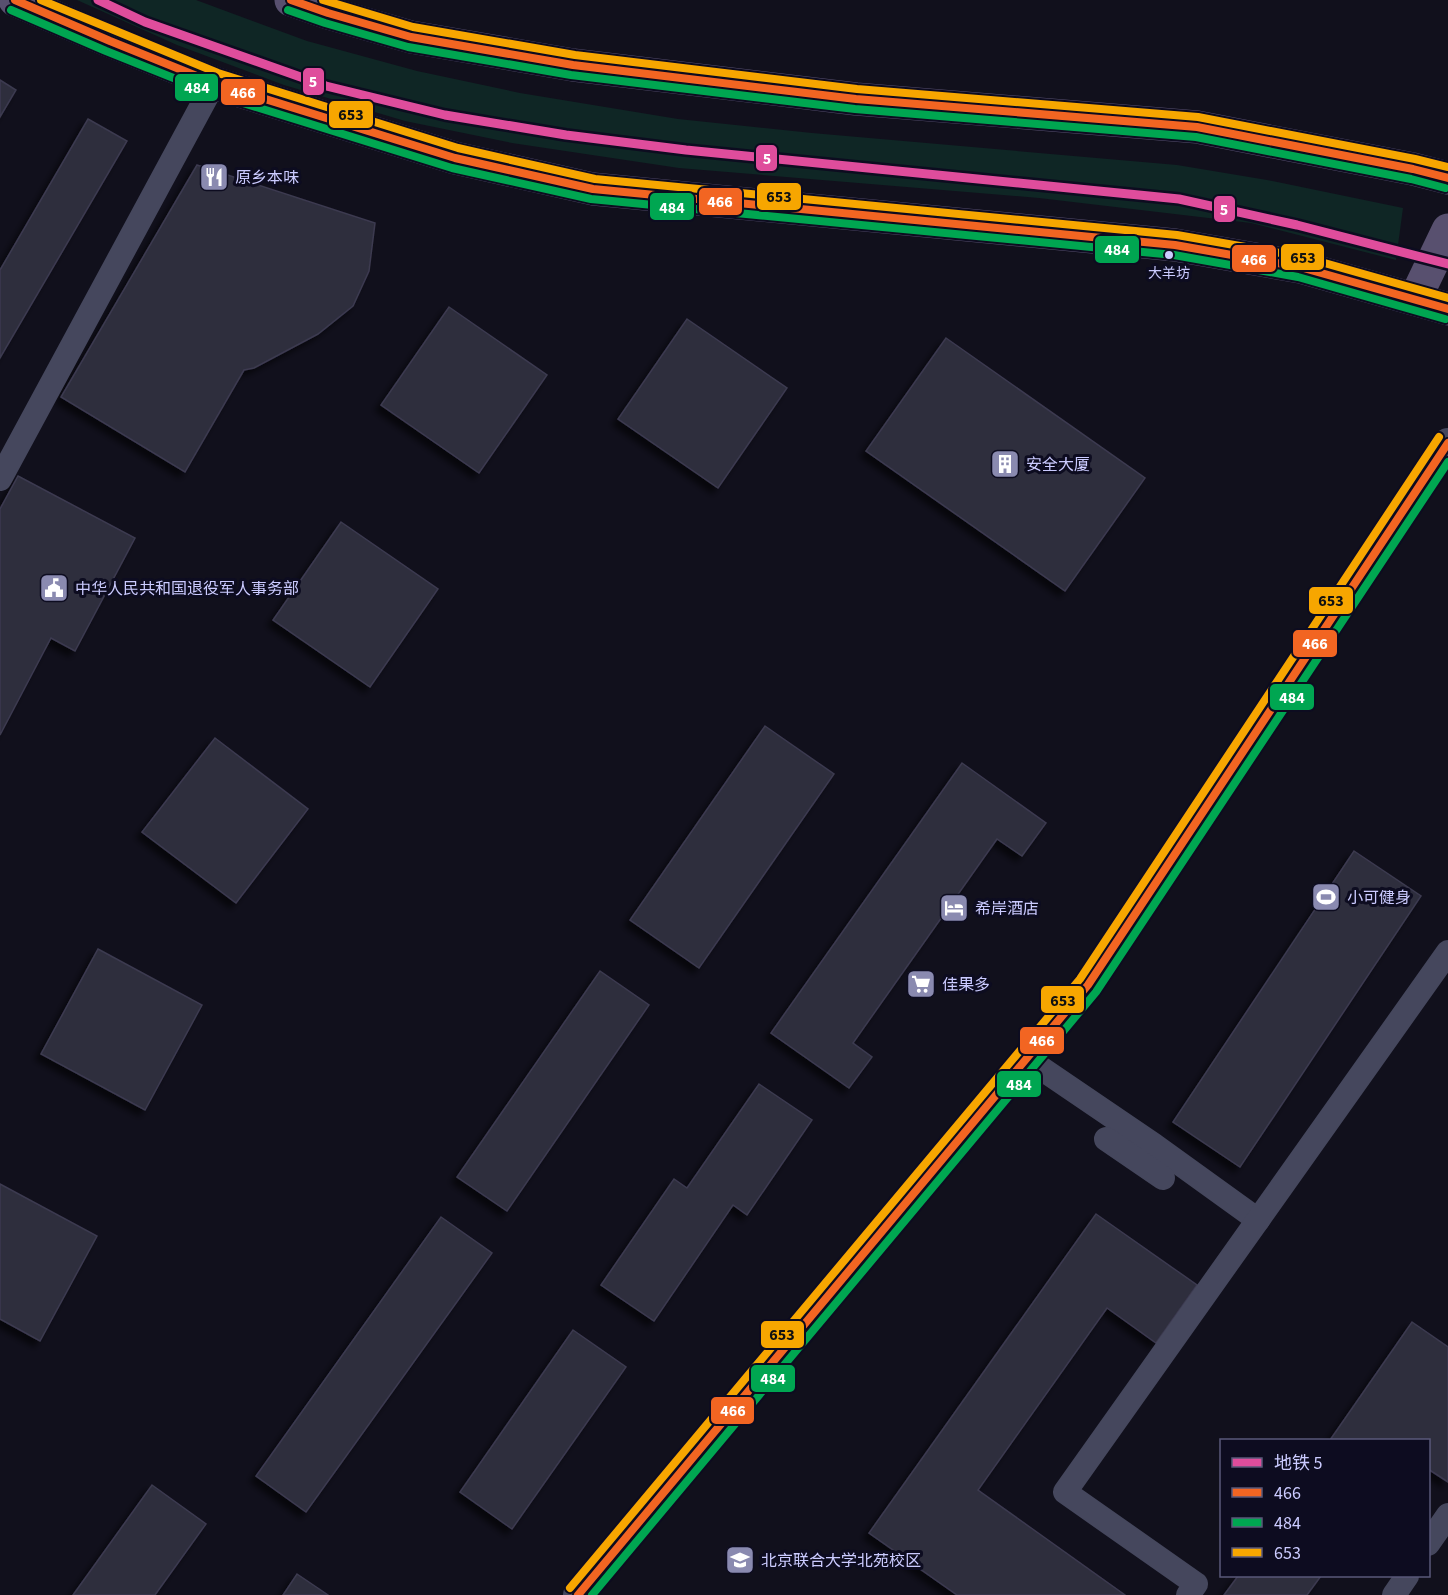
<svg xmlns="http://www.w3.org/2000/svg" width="1448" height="1595" font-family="'Source Sans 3','Noto Sans SC',sans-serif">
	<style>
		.green { fill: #0f2625 }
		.building { fill: #2e2e3e; stroke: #3c3a50; stroke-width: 1.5; filter: url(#shadow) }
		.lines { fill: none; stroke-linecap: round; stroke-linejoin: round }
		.minor { stroke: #45475d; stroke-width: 24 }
		.tertiary { stroke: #45475d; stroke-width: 30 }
		.primary { stroke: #58506f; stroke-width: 33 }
		.bus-1-casing { stroke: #0d0c20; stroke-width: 12 }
		.bus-2-casing { stroke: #0d0c20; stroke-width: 12 }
		.bus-3-casing { stroke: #0d0c20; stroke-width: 12 }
		.bus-1 { stroke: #f26522; stroke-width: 8 }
		.bus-2 { stroke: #00a651; stroke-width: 8 }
		.bus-3 { stroke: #f7a600; stroke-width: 8 }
		.metro-1-casing { stroke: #0d0c20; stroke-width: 14 }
		.metro-1 { stroke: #df4d9c; stroke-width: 9 }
		.bus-dot { fill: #cbcbff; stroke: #0d0c20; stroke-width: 2 }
		.labels { text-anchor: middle; stroke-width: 6; stroke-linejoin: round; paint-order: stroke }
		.bus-label { font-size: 14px; fill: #cbcbff; stroke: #0d0c20 }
		.poi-label { font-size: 16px; fill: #cbcbff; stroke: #0d0c20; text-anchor: start }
		.line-badge { stroke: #0d0c20; stroke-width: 2 }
		.badge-label { font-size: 16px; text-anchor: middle; font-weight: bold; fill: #fff }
		.pale-badge-label { font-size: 16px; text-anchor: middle; font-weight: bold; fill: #111 }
	</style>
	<defs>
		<filter id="shadow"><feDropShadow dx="-5.5" dy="5.5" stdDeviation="3" flood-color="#0009"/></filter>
	</defs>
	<rect width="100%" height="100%" fill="#11101c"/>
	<!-- green -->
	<polygon class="green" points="77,0 196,0 307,41 417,71 520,93 678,119 812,133 1177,165 1267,180 1403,208 1396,260 1251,223 1039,198 679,168 512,143 405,121 284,85 177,45"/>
	<!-- building -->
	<g class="building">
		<polygon points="0,80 16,90 0,117"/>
		<polygon points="88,119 127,141 0,358 0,270"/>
		<polygon points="197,165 375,223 369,271 353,306 318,334 254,368 244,370 185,472 61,397"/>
		<polygon points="449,307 547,375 479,473 381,405"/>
		<polygon points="687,319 787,388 718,488 618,419"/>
		<polygon points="946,338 1145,478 1065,591 866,451"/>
		<polygon points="18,476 135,538 75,651 51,638 0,735 0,509"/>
		<polygon points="341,522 438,589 370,687 273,620"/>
		<polygon points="765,726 834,774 699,968 630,920"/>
		<polygon points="215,738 308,809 236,903 142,832"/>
		<polygon points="962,763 1046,823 1022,856 997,839 853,1043 872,1057 849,1088 771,1033"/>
		<polygon points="1354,851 1421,896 1240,1167 1173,1122"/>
		<polygon points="98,949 202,1005 145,1110 41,1054"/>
		<polygon points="600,971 649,1005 507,1211 457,1177"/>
		<polygon points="759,1084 812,1120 747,1215 733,1205 654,1321 601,1285 674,1179 687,1188"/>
		<polygon points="0,1184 97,1236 40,1341 0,1319"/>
		<polygon points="1096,1214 1197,1285 1156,1343 1107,1308 978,1490 1125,1595 957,1595 869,1533"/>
		<polygon points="441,1217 492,1253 306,1512 256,1476"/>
		<polygon points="1412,1322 1448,1347 1448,1482 1428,1469 1428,1440 1330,1440"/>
		<polygon points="573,1330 626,1367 512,1529 460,1492"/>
		<polygon points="152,1485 206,1524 155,1595 73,1595"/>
		<polygon points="297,1574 328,1595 283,1595"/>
		<polygon points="1238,1576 1321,1576 1307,1595 1224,1595"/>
	</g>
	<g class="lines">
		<!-- minor -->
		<g class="minor">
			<polyline points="0,479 214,83"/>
			<polyline points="1026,1058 1154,1145 1258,1220"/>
			<polyline points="1106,1139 1163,1178"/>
			<polyline points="1428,1544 1448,1515"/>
			<polyline points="1188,1595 1196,1584 1065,1492 1448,952"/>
			<polyline points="1394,1595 1407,1576"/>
		</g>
		<!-- tertiary -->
		<polyline class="tertiary" points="578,1595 1088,985 1448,443"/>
		<!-- primary -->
		<g class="primary">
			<polyline points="15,0 110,41 214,83 455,158 593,189 1175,245 1300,267 1448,309"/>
			<polyline points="291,0 328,13 411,37 573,65 856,99 1197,127 1413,169 1448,178"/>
			<polyline points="1415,299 1448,230"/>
		</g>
		<!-- bus-1 casing -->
		<g class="bus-1-casing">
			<g id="bus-1">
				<polyline points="15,0 110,41 214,83 455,158 593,189 1175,245 1300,267 1448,309"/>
				<polyline points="291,0 328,13 411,37 573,65 856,99 1197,127 1413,169 1448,178"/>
				<polyline points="578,1595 1088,985 1448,443"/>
			</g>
		</g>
		<!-- bus-2 casing -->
		<g class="bus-2-casing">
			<g id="bus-2">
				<polyline points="11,10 106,51 211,93 452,168 591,199 1174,255 1298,277 1445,319"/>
				<polyline points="288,10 325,23 408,47 571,75 855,109 1196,137 1411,179 1445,188"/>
				<polyline points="592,1595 1096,992 1448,462"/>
			</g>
		</g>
		<!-- bus-3 casing -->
		<g class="bus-3-casing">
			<g id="bus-3">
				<polyline points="41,0 218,73 458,148 595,179 1177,235 1303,257 1448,298"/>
				<polyline points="323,0 413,27 575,55 857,89 1198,117 1415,159 1448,167"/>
				<polyline points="570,1588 1080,979 1439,437"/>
			</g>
		</g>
		<!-- bus-1 -->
		<use href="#bus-1" class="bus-1"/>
		<!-- bus-2 -->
		<use href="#bus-2" class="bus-2"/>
		<!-- bus-3 -->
		<use href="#bus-3" class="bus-3"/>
		<!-- metro-1 casing -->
		<g class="metro-1-casing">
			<polyline id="metro-1" points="98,0 145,22 326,86 445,115 566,135 686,150 1179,199 1297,225 1448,264"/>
		</g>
		<!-- metro-1 -->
		<use href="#metro-1" class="metro-1"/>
	</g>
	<!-- icons -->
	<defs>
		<g id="restaurant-square" transform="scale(1.5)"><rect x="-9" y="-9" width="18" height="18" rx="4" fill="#8a8ab0" stroke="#0d0c20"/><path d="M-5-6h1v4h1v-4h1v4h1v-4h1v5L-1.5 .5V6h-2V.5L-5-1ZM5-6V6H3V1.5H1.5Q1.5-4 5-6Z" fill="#fff"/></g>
		<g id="building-square" transform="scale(1.5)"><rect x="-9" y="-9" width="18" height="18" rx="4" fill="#8a8ab0" stroke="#0d0c20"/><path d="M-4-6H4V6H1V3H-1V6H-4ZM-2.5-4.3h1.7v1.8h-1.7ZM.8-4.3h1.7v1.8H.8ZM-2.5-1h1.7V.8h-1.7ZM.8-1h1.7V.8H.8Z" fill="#fff"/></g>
		<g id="civic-square" transform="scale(1.5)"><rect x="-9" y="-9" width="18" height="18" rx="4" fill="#8a8ab0" stroke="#0d0c20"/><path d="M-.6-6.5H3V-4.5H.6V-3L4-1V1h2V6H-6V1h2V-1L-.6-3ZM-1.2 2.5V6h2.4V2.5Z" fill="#fff"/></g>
		<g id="stadium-square" transform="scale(1.5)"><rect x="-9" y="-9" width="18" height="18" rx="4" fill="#8a8ab0" stroke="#0d0c20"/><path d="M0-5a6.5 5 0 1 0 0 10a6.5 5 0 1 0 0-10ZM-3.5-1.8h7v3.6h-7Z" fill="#fff"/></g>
		<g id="hotel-square" transform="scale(1.5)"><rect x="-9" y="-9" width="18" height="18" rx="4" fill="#8a8ab0" stroke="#0d0c20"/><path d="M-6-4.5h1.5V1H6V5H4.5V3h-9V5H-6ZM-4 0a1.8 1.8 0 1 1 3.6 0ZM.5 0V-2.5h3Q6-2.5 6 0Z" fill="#fff"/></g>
		<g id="supermarket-square" transform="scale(1.5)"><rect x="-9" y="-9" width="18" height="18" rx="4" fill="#8a8ab0" stroke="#0d0c20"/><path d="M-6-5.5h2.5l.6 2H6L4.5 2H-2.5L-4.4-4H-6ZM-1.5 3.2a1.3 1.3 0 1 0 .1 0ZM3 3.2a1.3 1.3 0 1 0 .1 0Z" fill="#fff"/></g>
		<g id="university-square" transform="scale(1.5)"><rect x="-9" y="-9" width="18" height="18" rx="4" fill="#8a8ab0" stroke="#0d0c20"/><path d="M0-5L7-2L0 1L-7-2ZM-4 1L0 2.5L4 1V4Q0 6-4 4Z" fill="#fff"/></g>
	</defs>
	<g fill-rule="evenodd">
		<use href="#restaurant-square" x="214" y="177"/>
		<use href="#building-square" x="1005" y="464"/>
		<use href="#civic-square" x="54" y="588"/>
		<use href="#stadium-square" x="1326" y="897"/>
		<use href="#hotel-square" x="954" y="908"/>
		<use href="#supermarket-square" x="921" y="984"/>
		<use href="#university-square" x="740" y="1560"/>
	</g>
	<!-- markers -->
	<circle class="bus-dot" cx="1169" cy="255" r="5"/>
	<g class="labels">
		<!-- bus labels -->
		<g class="bus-label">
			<text x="1169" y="278">大羊坊</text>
		</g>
		<!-- poi labels -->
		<g class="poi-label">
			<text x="235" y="183">原乡本味</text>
			<text x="1026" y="470">安全大厦</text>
			<text x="75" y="594">中华人民共和国退役军人事务部</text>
			<text x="1347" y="903">小可健身</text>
			<text x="975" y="914">希岸酒店</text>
			<text x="942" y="990">佳果多</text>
			<text x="761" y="1566">北京联合大学北苑校区</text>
		</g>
	</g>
	<g class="line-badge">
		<rect x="302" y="67" width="23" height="29" rx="6" fill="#df4d9c"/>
		<rect x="174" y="73" width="45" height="29" rx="6" fill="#00a651"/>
		<rect x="220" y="78" width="46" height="28" rx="6" fill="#f26522"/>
		<rect x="328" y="100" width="46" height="29" rx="6" fill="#f7a600"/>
		<rect x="755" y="144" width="23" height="28" rx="6" fill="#df4d9c"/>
		<rect x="756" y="182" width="46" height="29" rx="6" fill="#f7a600"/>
		<rect x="698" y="187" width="45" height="29" rx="6" fill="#f26522"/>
		<rect x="649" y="192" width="46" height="29" rx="6" fill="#00a651"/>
		<rect x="1213" y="195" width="23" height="28" rx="6" fill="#df4d9c"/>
		<rect x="1094" y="235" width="46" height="29" rx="6" fill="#00a651"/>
		<rect x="1280" y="243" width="45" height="28" rx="6" fill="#f7a600"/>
		<rect x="1231" y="244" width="46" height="29" rx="6" fill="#f26522"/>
		<rect x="1308" y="586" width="46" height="29" rx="6" fill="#f7a600"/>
		<rect x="1292" y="629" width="46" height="29" rx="6" fill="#f26522"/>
		<rect x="1269" y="683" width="46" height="28" rx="6" fill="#00a651"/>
		<rect x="1040" y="985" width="45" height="29" rx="6" fill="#f7a600"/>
		<rect x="1019" y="1026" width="46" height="29" rx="6" fill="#f26522"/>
		<rect x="996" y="1070" width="46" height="28" rx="6" fill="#00a651"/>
		<rect x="760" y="1320" width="45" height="29" rx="6" fill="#f7a600"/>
		<rect x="750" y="1364" width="46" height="29" rx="6" fill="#00a651"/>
		<rect x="710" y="1396" width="45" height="29" rx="6" fill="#f26522"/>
	</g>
	<g class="badge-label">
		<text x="313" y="87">5</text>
		<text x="197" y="93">484</text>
		<text x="243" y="98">466</text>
		<text x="767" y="164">5</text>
		<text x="720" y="207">466</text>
		<text x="672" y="213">484</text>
		<text x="1224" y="215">5</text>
		<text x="1117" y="255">484</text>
		<text x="1254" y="265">466</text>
		<text x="1315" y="649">466</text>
		<text x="1292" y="703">484</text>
		<text x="1042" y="1046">466</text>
		<text x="1019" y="1090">484</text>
		<text x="773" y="1384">484</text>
		<text x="733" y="1416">466</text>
	</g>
	<g class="pale-badge-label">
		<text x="351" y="120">653</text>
		<text x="779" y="202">653</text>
		<text x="1303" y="263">653</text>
		<text x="1331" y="606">653</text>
		<text x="1063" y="1006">653</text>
		<text x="782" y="1340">653</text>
	</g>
	<!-- legend -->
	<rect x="1220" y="1439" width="210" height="138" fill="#0d0c20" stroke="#595879" stroke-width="1.5"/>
	<rect x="1232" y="1458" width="30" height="9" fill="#df4d9c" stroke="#595879" stroke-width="1.5"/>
	<text x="1274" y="1469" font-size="18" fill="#cbcbff">地铁 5</text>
	<rect x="1232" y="1488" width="30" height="9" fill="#f26522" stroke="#595879" stroke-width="1.5"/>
	<text x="1274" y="1499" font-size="18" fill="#cbcbff">466</text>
	<rect x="1232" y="1518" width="30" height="9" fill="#00a651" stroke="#595879" stroke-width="1.5"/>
	<text x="1274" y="1529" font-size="18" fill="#cbcbff">484</text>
	<rect x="1232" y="1548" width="30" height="9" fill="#f7a600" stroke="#595879" stroke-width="1.5"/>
	<text x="1274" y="1559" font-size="18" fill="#cbcbff">653</text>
</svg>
